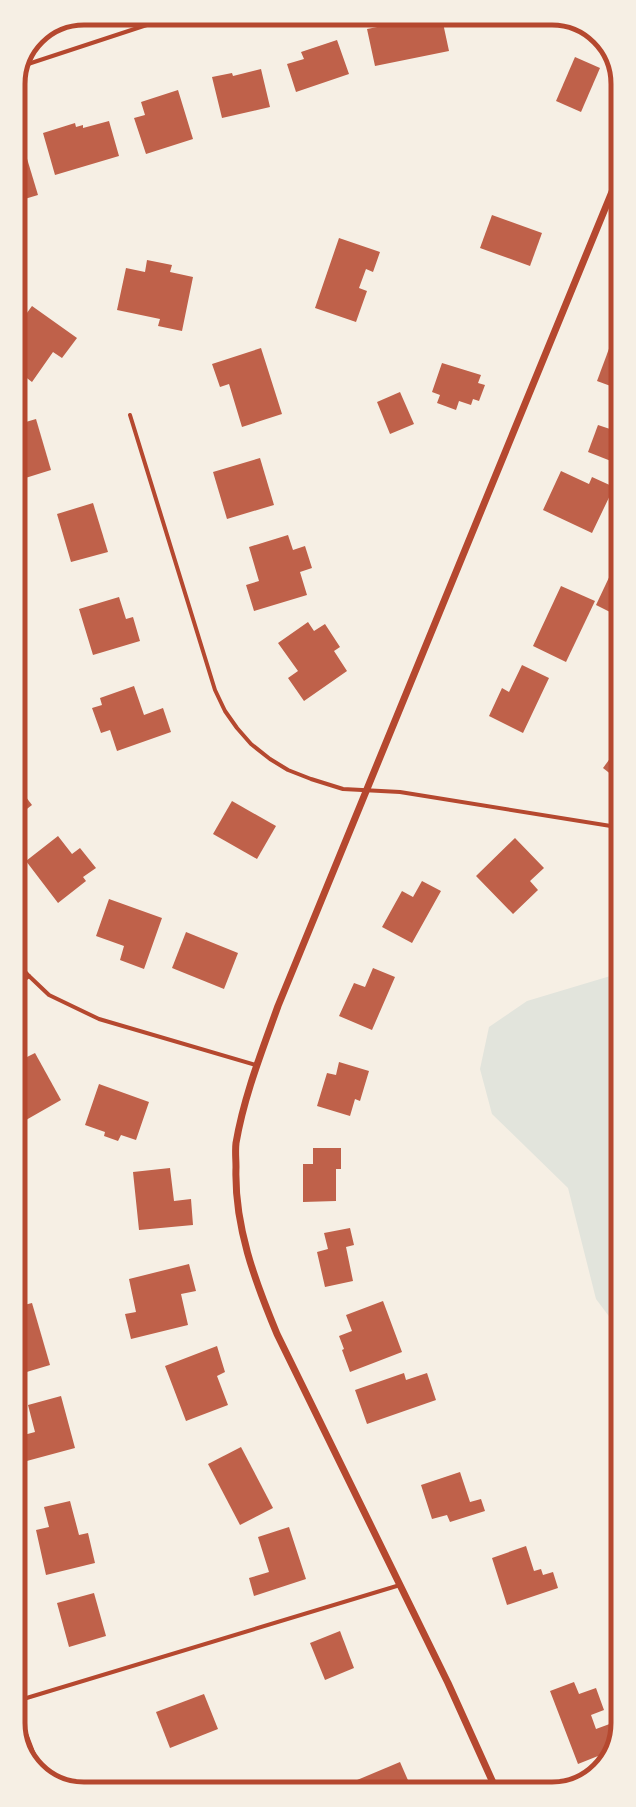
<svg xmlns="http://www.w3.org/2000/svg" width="636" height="1807" font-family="Ubuntu,sans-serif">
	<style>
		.green { fill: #e2e4dc }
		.building { fill: #bf614a }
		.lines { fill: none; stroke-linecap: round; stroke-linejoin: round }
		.minor { stroke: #b5482f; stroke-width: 4 }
		.tertiary { stroke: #b5482f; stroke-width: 7 }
		.rim { fill: none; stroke: #b5482f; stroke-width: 5 }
	</style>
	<rect width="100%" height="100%" fill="#f6efe4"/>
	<!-- green -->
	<polygon class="green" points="617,974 617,1327 596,1299 568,1188 492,1114 480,1069 489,1027 527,1001"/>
	<!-- building -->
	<g class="building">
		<polygon points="423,18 425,18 427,27 443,23 449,51 375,66 367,29"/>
		<polygon points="337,40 349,74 296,92 287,64 304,59 301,52"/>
		<polygon points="575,57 600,68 581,112 556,101"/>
		<polygon points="261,69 270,107 222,118 212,77 232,73 233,76"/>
		<polygon points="178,90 193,139 146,154 134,118 145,115 141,102"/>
		<polygon points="109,121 119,156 55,175 43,133 75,123 76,127 83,125 83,128"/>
		<polygon points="22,142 38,195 18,201 18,143"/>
		<polygon points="492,215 542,233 530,266 480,248"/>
		<polygon points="339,238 380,252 373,272 366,269 359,288 367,291 356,322 315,308"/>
		<polygon points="147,260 172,265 170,272 193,277 182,331 158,326 160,319 117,310 126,268 145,272"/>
		<polygon points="32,306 77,338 62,358 53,352 32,382 19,372 18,325"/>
		<polygon points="610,346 616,348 616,388 597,381"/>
		<polygon points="261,348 282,414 242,427 229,384 220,387 212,364"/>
		<polygon points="442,363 481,375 478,383 485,385 479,401 473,399 471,405 459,401 456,410 437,403 440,395 432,392"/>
		<polygon points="400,392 414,424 390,434 377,402"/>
		<polygon points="36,419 51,470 19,480 19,424"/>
		<polygon points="598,425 616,431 616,463 588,452"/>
		<polygon points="260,458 274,505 227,519 213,472"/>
		<polygon points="561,471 589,484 592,477 614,487 592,533 543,510"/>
		<polygon points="93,503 108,552 71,562 57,514"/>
		<polygon points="288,535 293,550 305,546 312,568 300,572 307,595 254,611 246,585 259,581 249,547"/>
		<polygon points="613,569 616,570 616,615 596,605"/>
		<polygon points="561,586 595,601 566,662 533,646"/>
		<polygon points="119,597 126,619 133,617 140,641 93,655 79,609"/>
		<polygon points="308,622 314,631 325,624 340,647 334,651 347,671 304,701 288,678 298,671 278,643"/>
		<polygon points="522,665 549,678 523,733 489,716 502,688 509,692"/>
		<polygon points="134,686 144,715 163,708 171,732 117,751 110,730 101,733 92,708 102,705 100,698"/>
		<polygon points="617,749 617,779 603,768"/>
		<polygon points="19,788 32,805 19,815"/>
		<polygon points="232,801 276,826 257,859 213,834"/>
		<polygon points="58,836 72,854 80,848 96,868 83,877 86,881 58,903 26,861"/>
		<polygon points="515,838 544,868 530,881 538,890 513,914 476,876"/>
		<polygon points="422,881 441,891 412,943 382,927 402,891 413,897"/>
		<polygon points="109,899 162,918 144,969 120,960 124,946 96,936"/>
		<polygon points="186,932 238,953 224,989 172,968"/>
		<polygon points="373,968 395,977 372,1030 339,1016 354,983 365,987"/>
		<polygon points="35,1053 61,1100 19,1124 19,1061"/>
		<polygon points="339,1062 369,1071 360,1101 355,1099 350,1116 317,1106 327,1073 336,1075"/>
		<polygon points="99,1084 149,1102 136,1140 121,1135 118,1141 104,1136 105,1132 85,1125"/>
		<polygon points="313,1148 341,1148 341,1169 336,1169 336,1201 303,1202 303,1164 313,1164"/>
		<polygon points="170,1168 174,1201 191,1199 193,1225 139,1230 133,1172"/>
		<polygon points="350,1228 354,1245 346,1247 353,1281 325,1287 317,1252 328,1249 324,1233"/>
		<polygon points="189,1264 196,1291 181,1294 188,1325 131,1339 125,1314 136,1312 129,1279"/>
		<polygon points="383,1301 402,1352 350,1372 342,1350 344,1349 339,1336 352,1331 346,1315"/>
		<polygon points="32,1303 50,1365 20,1374 20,1306"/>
		<polygon points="217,1346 225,1372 217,1376 228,1405 186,1421 165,1366"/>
		<polygon points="404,1373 406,1380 427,1373 436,1400 367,1424 355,1390"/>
		<polygon points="61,1396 75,1448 23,1462 20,1450 20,1436 35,1432 28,1405"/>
		<polygon points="241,1447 273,1508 240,1525 208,1464"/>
		<polygon points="460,1472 470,1502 481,1499 485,1511 450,1522 447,1515 432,1519 421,1485"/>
		<polygon points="70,1501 79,1535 88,1533 95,1563 46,1575 36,1530 49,1527 44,1507"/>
		<polygon points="289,1527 306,1579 254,1596 249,1578 269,1572 258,1537"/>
		<polygon points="526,1546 534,1571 541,1569 543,1575 553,1572 558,1588 507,1605 492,1558"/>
		<polygon points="94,1593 106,1636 69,1647 57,1603"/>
		<polygon points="340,1631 354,1668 325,1680 310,1643"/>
		<polygon points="574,1682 579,1694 596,1688 604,1710 591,1715 596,1729 615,1722 617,1728 608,1752 578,1764 550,1691"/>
		<polygon points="204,1694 218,1729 170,1748 156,1712"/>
		<polygon points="400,1762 411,1787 353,1788 350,1783"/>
	</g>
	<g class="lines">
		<!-- minor -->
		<g class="minor">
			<polyline points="25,65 168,18"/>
			<polyline points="130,415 215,690 225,711 237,728 251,744 270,759 288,770 311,779 343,789 400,792 617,827"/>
			<polyline points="19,965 29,976 49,995 99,1019 256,1065"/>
			<polyline points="19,983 29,976"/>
			<polyline points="20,1700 400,1585"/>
			<polyline points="20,1718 41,1773"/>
		</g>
		<!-- tertiary -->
		<path class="tertiary" d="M 495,1787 L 448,1683 L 277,1334 C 255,1281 234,1226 236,1167 C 236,1159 235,1151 236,1143 C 244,1096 262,1051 278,1006 L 616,182"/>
	</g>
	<!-- crop -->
	<path d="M0 0H636V1807H0ZM84 25H552A59 59 0 0 1 611 84V1723A59 59 0 0 1 552 1782H84A59 59 0 0 1 25 1723V84A59 59 0 0 1 84 25Z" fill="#f6efe4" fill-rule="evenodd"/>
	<path class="rim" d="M84 25H552A59 59 0 0 1 611 84V1723A59 59 0 0 1 552 1782H84A59 59 0 0 1 25 1723V84A59 59 0 0 1 84 25Z"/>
</svg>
